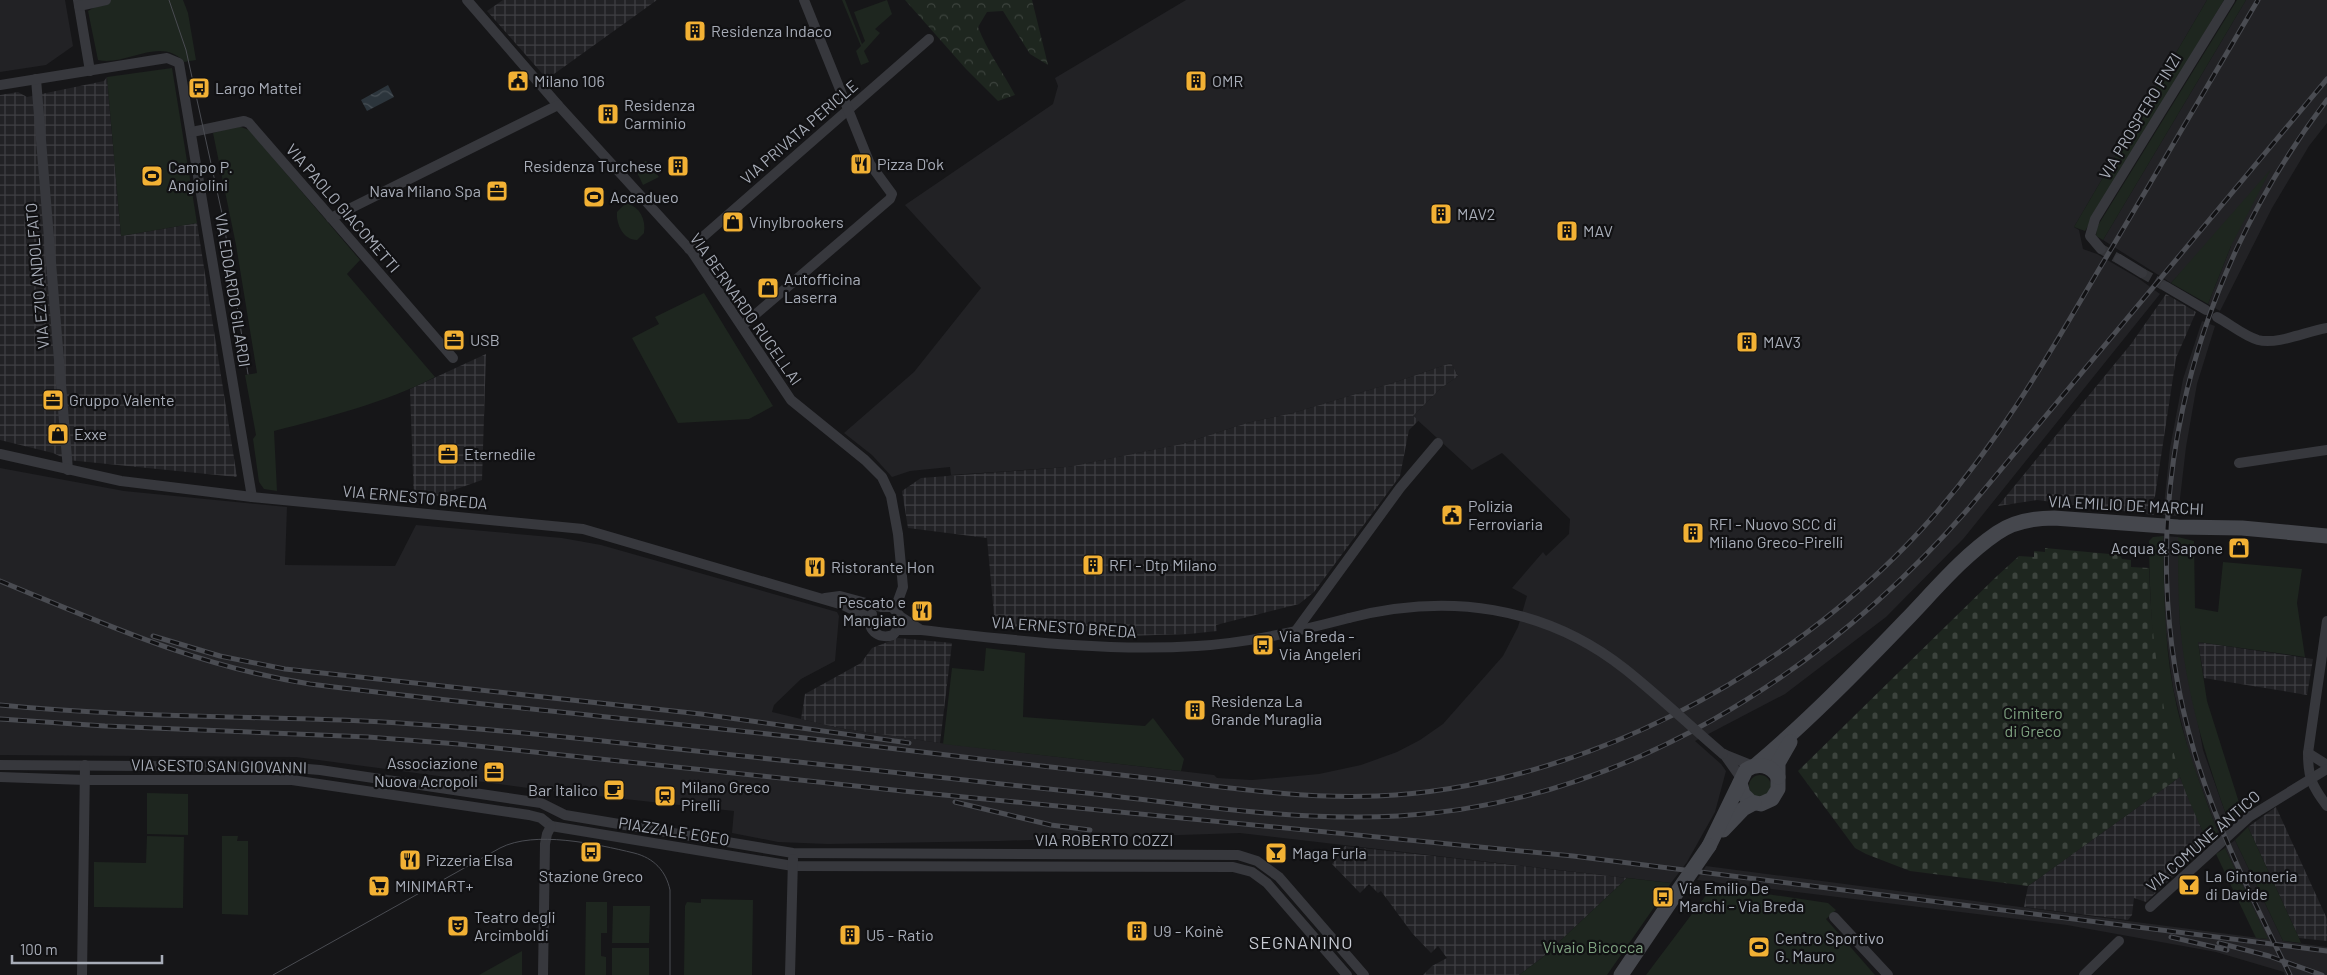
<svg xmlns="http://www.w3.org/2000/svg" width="2327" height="975" font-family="Barlow,sans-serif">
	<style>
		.built { fill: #222225 }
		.industrial { fill: url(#industrial-grid) }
		.green { fill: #1e261f }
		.forest { fill: url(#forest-crowns) }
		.cemetery { fill: url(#cemetery-stones) }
		.water { fill: url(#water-waves) }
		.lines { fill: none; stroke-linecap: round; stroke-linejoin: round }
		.street-tunnel { stroke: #333438; stroke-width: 10; stroke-dasharray: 10 5; stroke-linecap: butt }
		.street { stroke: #37383d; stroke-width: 10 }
		.secondary { stroke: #45474d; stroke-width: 15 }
		.tram { stroke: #4a4c52; stroke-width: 1 }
		.rail-casing { stroke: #4a4c52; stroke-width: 5 }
		.rail { stroke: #111113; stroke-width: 3; stroke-dasharray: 9; stroke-linecap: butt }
		.street-bridge { stroke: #37383d; stroke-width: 10 }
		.secondary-bridge { stroke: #45474d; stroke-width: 15 }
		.labels { text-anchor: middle; stroke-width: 4.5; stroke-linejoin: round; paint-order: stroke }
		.poi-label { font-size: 16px; fill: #a8adb8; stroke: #111113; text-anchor: start }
		.street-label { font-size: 16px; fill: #a8adb8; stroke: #111113 }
		.park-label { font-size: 16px; fill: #7fa381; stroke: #111113 }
		.neighbourhood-label { font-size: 18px; letter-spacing: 1px; fill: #c9ccd4; stroke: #111113 }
	</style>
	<defs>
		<pattern id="industrial-grid" width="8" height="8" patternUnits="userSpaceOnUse" patternTransform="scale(1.25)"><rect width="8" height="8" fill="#222225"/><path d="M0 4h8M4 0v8" fill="none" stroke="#3f3f43"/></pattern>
		<pattern id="forest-crowns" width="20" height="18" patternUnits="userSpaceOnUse" patternTransform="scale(1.25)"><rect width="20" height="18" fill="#1e261f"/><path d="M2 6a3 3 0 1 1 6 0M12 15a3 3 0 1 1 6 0" fill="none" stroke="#3c433d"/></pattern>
		<pattern id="cemetery-stones" width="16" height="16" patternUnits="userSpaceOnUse" patternTransform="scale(1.25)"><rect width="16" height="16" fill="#1e261f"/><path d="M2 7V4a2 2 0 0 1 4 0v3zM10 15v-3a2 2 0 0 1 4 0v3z" fill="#3c433d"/></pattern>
		<pattern id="water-waves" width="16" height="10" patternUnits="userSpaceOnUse" patternTransform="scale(1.25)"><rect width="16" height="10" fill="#2c353c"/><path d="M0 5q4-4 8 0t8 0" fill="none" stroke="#485056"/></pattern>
	</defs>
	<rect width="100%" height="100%" fill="#161618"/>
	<!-- built -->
	<g class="built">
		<polygon points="0,0 65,0 73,46 46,65 0,72"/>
		<polygon points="1186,0 2207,0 2074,227 2079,230 2083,249 2097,254 2138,278 2160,294 1964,538 1886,617 1785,694 1695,741 1721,764 1726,771 1715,812 1687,862 1671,883 1240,833 998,841 828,844 778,842 732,833 734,811 543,790 296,757 0,755 0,468 124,491 287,507 285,565 395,566 416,525 562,538 601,545 837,612 839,616 835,661 801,679 774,705 772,712 839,728 940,743 1214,775 1217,778 1252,780 1319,774 1361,765 1397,752 1420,740 1443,724 1503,656 1518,627 1527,596 1512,588 1543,552 1546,556 1569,534 1570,519 1502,453 1472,470 1413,416 1441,388 1458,376 1451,363 1396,382 1293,413 1247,423 1182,444 1068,467 951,475 950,467 910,471 892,477 872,455 844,433 914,372 981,288 905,205 1053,104 1058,86 1055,78"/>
		<polygon points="2246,0 2327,0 2327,123 2309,146 2272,208 2220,311 2208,304 2231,246 2188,265 2171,283 2103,240"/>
		<polygon points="2202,321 2215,326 2197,384 2186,447 2178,516 2163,515 2170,448 2183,379"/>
		<polygon points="2163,536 2178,537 2180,625 2203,750 2229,823 2218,833 2189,754 2173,688 2165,625"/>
		<polygon points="2235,840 2283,941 2327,947 2327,975 2285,975 2284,972 2216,952 2067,925 1697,880 1706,866 2267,939 2225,848"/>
	</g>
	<!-- industrial -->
	<g class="industrial">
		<polygon points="503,0 657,0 547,79 487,11"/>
		<polygon points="107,77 121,236 197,223 237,477 68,460 53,453 0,440 0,95 18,92 27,97 104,81"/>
		<polygon points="2166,294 2196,312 2176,358 2155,496 2150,506 2154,515 2037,500 1998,506 2131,344"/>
		<polygon points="486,354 482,480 414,504 410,389"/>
		<polygon points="1451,363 1458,376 1441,388 1413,416 1419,420 1409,430 1400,476 1314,592 1299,604 1216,625 1217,631 1189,634 1124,636 1075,630 995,626 987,538 908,528 902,491 921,478 1068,467 1182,444 1247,423 1293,413 1396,382"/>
		<polygon points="898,638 952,643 940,743 839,728 801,719 805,694 861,663 872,648"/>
		<polygon points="2198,642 2313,659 2307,695 2204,678"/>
		<polygon points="2180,777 2208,844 2146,902 2134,898 2132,915 2128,920 2024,907 2028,886"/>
		<polygon points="2276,807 2327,919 2327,941 2299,938 2248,827"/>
		<polygon points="1345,846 1627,878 1543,957 1519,975 1423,975 1432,966 1447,958 1438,946 1431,953 1412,933 1381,891 1378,893 1369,884 1360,893 1332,864"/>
	</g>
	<!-- green -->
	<g class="green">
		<path d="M 107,0 L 183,0 L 188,13 L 196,60 L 184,62 C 161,35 125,67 98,60 L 88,11 Z"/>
		<polygon points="842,0 845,0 862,44 865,41 854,12 887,0 892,14 875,29 880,33 864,51 869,62 861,65 856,51 861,46"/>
		<polygon points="2207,0 2224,0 2085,231 2074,227"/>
		<polygon points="2237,0 2246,0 2103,240 2096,236 2097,227"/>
		<polygon points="172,68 197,223 121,236 107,77"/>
		<path d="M 238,126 L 249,130 L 360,260 L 347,274 L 435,377 C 384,403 329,417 274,431 L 277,491 L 264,489 L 259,482 L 253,439 L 256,435 L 245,375 L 257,373 L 236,245 L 213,133 Z"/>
		<polygon points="646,161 659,177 643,185 634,166"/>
		<polygon points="2271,169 2231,246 2208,304 2171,283"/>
		<path d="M 626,203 C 640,207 646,219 644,233 L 637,240 C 623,240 616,224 617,212 Z"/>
		<polygon points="704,293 773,406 749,419 678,423 632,338 659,324 655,317"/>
		<path d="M 2163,536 C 2164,586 2164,638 2173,688 C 2182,738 2201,786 2218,833 L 2208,844 C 2199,822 2188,800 2180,777 C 2154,702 2150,619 2149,541 L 2153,537 Z"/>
		<path d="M 2178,537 L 2194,541 L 2195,608 L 2218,612 L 2223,562 L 2302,569 L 2297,603 L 2305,657 L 2198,642 L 2207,701 L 2242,812 L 2229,823 C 2206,759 2186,693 2180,625 C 2178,596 2178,566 2178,537 Z"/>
		<polygon points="986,648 1025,653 1023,717 1145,726 1153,718 1184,759 1181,771 943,744 952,668 984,671"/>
		<circle cx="1760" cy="786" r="11"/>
		<polygon points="147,793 188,794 188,835 147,834"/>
		<polygon points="2248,827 2299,938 2301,943 2283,941 2235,840"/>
		<polygon points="147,836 184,837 183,908 94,907 94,862 146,863"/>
		<polygon points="222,836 238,836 237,841 248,841 248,915 222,914"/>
		<polygon points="2225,848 2268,939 2256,938 2216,854"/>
		<polygon points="1627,878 1671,883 1607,975 1519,975 1543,957"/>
		<polygon points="1713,886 1828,903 1836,910 1826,919 1875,975 1646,975"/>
		<polygon points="701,899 753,900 752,975 684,975 685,906 687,902 701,903"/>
		<polygon points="586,902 607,902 607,933 601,933 601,956 606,957 606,975 585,975"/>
		<polygon points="613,906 650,906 649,943 612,943"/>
		<rect x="612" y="948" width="37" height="27"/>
		<polygon points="522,951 522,975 479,975"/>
	</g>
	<!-- forest -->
	<path class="forest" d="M 905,0 L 1032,0 L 1048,65 L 1030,54 L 1003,11 L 987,12 L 978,27 C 987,51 1003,72 1015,95 L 998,101 L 966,69 Z"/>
	<!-- cemetery -->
	<path class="cemetery" d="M 2045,548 L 2120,555 L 2122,559 L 2131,560 L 2131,567 L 2149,568 C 2151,639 2161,708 2180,777 L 2028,886 L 1910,871 L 1866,854 L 1855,848 L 1798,771 L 1996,577 L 2019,556 L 2034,557 L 2034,551 L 2045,552 Z"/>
	<!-- water -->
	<polygon class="water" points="388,85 394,97 367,111 361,100"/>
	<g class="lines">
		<!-- street-tunnel -->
		<g class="street-tunnel">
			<polyline points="2101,249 2119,259"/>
			<polyline points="2142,273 2165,286"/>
		</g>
		<!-- street -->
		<g class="street">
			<polyline points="78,0 90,71"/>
			<polyline points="467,0 558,105 692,252 791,400 865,460 882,477 891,496 898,534 903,587 895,609"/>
			<polyline points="79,6 106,0"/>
			<polyline points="36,79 68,470"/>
			<polyline points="0,85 167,58 179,63 252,497"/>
			<polyline points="192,132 244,121 249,123 453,358"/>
			<polyline points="331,218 558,105"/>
			<polyline points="689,249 929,39"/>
			<polyline points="2101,249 2090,236 2095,219 2230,0"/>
			<polyline points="2119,259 2142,273"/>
			<polyline points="2165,286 2206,310"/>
			<path d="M 2217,317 C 2230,324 2244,336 2258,340 C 2278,345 2307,331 2327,328"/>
			<polyline points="743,325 890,199 892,194 870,164 804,0"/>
			<polyline points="0,454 121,481 252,497 583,529 843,605 870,618"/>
			<polyline points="2239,463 2327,450"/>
			<polyline points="825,598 840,596 881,607 892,607 901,617 921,630"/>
			<path d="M 872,614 C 864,629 879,640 893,635 L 901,625"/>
			<path d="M 2327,621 L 2308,753 C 2308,778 2312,786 2327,806"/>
			<path d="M 899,630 L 921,630 C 1013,640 1104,652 1197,646 C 1248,643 1299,631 1349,618"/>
			<polyline points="1295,632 1400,488 1438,443"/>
			<polyline points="2308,753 2327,765"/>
			<polyline points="1723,754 1753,766"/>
			<polyline points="1724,754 1741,778"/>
			<polyline points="0,765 283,767 320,770 541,803 565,815 793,853 1238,855 1257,861 1279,877 1364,975"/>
			<polyline points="0,777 85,780 292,780 529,815 541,818 551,826"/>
			<polyline points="551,826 793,866 1233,867 1252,872 1267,883 1347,975"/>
			<polyline points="2150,907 2249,817 2327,769"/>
			<polyline points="1834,917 1888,975"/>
			<polyline points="82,975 85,765"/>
			<polyline points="543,975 545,844 547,834 551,826"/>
			<polyline points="790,975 793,859"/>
			<polyline points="2084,975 2119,941"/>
		</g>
		<!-- secondary -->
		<g class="secondary">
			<path d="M 1756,765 C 1809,720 1858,670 1906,620 C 1935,590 1962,557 1997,533 C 2014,521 2034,518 2054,518 L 2178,527 L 2242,528 L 2327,536"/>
			<polyline points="1740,783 1743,794 1751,802 1761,804 1772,799 1778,789 1778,763 1790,742"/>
			<polyline points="1723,830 1743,809 1754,803"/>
			<path d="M 1709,846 L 1746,770 C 1758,762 1771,765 1778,777"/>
			<polyline points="1621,975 1675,895"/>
		</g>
		<!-- tram -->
		<g class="tram">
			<polyline points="169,0 186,50 223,218 248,374"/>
			<path d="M 273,975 L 500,848 C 535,830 596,844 634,853 C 654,858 666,871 670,890 L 670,975"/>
		</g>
		<!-- rail casing -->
		<g class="rail-casing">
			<g id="rail">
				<path d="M 0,581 C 105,624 196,666 310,684 C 491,707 673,722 855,744 C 955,756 1056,768 1156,779 C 1230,788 1303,799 1377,796 C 1578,787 1785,677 1920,531 C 1992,453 2045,362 2098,271 C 2152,181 2205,90 2258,0"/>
				<polyline points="153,636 220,656 285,669 701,714 909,743"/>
				<path d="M 0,705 C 121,717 242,716 363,721 C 446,725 529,733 612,742 C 767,758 922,776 1077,792 C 1183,803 1291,822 1398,816 C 1622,803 1823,675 1968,509 L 2327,79"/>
				<polyline points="0,719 105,726 368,737 458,744 903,791 1573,856 2327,951"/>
				<polyline points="955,802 1051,825 1090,830"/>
				<polyline points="2171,937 2227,950"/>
				<polyline points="2219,943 2269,956 2322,975"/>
				<path d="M 2290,975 C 2254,902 2217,829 2194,751 C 2127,525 2186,284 2327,100"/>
			</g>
		</g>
		<!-- rail -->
		<use href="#rail" class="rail"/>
		<!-- street-bridge -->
		<path class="street-bridge" d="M 1349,618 C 1447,593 1544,605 1625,669 C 1659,696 1690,726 1723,754"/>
		<!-- secondary-bridge -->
		<polyline class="secondary-bridge" points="1675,895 1709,846"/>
	</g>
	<!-- icons -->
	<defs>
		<g id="building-square" transform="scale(1.125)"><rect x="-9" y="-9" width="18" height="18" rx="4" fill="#f2b134" stroke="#111113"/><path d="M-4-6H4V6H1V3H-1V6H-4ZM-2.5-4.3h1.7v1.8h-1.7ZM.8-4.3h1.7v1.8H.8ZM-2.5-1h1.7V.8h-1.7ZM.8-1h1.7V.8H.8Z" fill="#111"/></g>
		<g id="civic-square" transform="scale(1.125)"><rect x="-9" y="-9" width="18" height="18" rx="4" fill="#f2b134" stroke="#111113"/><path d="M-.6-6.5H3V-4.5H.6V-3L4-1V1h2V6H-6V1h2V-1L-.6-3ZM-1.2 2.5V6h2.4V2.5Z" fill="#111"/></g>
		<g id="bus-square" transform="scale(1.125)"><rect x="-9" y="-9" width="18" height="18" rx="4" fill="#f2b134" stroke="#111113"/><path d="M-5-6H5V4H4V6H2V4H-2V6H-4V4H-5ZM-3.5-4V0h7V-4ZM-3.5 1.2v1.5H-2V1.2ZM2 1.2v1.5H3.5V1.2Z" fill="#111"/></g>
		<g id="restaurant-square" transform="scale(1.125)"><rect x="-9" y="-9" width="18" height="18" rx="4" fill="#f2b134" stroke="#111113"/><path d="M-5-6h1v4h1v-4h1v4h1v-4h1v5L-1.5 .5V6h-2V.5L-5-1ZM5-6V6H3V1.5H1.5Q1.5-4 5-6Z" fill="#111"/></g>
		<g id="stadium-square" transform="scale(1.125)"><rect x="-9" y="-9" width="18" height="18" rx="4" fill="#f2b134" stroke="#111113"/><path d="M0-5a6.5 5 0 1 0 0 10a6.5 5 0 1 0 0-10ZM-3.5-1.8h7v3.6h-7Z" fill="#111"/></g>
		<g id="office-square" transform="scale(1.125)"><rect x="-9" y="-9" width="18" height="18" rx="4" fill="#f2b134" stroke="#111113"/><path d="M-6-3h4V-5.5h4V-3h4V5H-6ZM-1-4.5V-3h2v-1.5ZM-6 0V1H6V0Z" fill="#111"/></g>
		<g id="shop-square" transform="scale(1.125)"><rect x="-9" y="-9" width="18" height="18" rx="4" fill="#f2b134" stroke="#111113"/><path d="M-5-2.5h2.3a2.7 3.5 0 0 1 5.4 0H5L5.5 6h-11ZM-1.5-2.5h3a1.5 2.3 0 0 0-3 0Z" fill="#111"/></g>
		<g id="cafe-square" transform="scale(1.125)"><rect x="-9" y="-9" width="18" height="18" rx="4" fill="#f2b134" stroke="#111113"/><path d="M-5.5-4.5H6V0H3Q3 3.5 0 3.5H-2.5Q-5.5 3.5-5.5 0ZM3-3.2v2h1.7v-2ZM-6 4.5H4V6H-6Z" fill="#111"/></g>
		<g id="station-square" transform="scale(1.125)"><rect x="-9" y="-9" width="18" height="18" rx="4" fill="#f2b134" stroke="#111113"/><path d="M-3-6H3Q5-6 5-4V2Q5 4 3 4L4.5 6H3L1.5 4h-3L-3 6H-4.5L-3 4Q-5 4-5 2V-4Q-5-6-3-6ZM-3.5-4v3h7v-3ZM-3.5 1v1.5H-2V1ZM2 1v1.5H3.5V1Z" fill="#111"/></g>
		<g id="bar-square" transform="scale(1.125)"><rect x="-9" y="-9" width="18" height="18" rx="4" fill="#f2b134" stroke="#111113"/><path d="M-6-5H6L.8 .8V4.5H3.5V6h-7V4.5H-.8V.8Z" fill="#111"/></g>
		<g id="supermarket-square" transform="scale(1.125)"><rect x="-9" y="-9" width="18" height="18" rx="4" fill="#f2b134" stroke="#111113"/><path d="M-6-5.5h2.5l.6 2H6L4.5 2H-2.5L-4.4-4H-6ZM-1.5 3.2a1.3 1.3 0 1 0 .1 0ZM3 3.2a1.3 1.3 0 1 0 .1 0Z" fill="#111"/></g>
		<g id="theatre-square" transform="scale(1.125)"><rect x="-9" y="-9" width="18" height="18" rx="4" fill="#f2b134" stroke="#111113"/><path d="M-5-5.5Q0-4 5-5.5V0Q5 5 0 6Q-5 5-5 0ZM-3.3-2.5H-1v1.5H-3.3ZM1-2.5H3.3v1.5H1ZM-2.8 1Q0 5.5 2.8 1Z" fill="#111"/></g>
	</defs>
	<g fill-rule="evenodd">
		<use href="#building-square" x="695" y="31"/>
		<use href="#civic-square" x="518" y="81"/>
		<use href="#building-square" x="1196" y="81"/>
		<use href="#bus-square" x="199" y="88"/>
		<use href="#building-square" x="608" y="114"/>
		<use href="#restaurant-square" x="861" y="164"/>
		<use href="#building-square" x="678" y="166"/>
		<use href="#stadium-square" x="152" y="176"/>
		<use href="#office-square" x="497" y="191"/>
		<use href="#stadium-square" x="594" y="197"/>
		<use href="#building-square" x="1441" y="214"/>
		<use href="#shop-square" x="733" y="222"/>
		<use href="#building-square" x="1567" y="231"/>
		<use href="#shop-square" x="768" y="288"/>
		<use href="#office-square" x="454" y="340"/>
		<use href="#building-square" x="1747" y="342"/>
		<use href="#office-square" x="53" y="400"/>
		<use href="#shop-square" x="58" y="434"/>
		<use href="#office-square" x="448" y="454"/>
		<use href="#civic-square" x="1452" y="515"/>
		<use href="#building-square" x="1693" y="533"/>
		<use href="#shop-square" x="2239" y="548"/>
		<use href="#building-square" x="1093" y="565"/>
		<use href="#restaurant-square" x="815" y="567"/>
		<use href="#restaurant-square" x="922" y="611"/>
		<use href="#bus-square" x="1263" y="645"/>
		<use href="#building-square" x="1195" y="710"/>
		<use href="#office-square" x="494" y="772"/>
		<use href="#cafe-square" x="614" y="790"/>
		<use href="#station-square" x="665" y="796"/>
		<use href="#bus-square" x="591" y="852"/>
		<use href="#bar-square" x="1276" y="853"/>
		<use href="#restaurant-square" x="410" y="860"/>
		<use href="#bar-square" x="2189" y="885"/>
		<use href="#supermarket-square" x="379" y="886"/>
		<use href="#bus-square" x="1663" y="897"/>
		<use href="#theatre-square" x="458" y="926"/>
		<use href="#building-square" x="1137" y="931"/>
		<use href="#building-square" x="850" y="935"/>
		<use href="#stadium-square" x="1759" y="947"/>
	</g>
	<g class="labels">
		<!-- poi labels -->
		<g class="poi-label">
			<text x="711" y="37">Residenza Indaco</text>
			<text x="534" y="87">Milano 106</text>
			<text x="1212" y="87">OMR</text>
			<text x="215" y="94">Largo Mattei</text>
			<text x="624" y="111">Residenza<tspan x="624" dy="18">Carminio</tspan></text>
			<text x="877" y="170">Pizza D'ok</text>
			<text x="662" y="172" text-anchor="end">Residenza Turchese</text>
			<text x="168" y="173">Campo P.<tspan x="168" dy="18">Angiolini</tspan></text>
			<text x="481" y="197" text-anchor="end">Nava Milano Spa</text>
			<text x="610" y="203">Accadueo</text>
			<text x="1457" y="220">MAV2</text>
			<text x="749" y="228">Vinylbrookers</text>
			<text x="1583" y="237">MAV</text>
			<text x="784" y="285">Autofficina<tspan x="784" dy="18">Laserra</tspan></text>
			<text x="470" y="346">USB</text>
			<text x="1763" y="348">MAV3</text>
			<text x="69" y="406">Gruppo Valente</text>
			<text x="74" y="440">Exxe</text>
			<text x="464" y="460">Eternedile</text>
			<text x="1468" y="512">Polizia<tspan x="1468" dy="18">Ferroviaria</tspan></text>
			<text x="1709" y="530">RFI - Nuovo SCC di<tspan x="1709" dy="18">Milano Greco-Pirelli</tspan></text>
			<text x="2223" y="554" text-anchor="end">Acqua &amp; Sapone</text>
			<text x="1109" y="571">RFI - Dtp Milano</text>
			<text x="831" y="573">Ristorante Hon</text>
			<text x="906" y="608" text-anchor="end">Pescato e<tspan x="906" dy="18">Mangiato</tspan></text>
			<text x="1279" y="642">Via Breda -<tspan x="1279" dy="18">Via Angeleri</tspan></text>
			<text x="1211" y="707">Residenza La<tspan x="1211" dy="18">Grande Muraglia</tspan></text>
			<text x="478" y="769" text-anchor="end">Associazione<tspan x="478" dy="18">Nuova Acropoli</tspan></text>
			<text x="681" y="793">Milano Greco<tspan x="681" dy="18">Pirelli</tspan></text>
			<text x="598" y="796" text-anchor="end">Bar Italico</text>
			<text x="1292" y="859">Maga Furla</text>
			<text x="426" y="866">Pizzeria Elsa</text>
			<text x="591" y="882" text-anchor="middle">Stazione Greco</text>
			<text x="2205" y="882">La Gintoneria<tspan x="2205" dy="18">di Davide</tspan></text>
			<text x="395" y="892">MINIMART+</text>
			<text x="1679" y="894">Via Emilio De<tspan x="1679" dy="18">Marchi - Via Breda</tspan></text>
			<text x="474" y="923">Teatro degli<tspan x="474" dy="18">Arcimboldi</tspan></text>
			<text x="1153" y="937">U9 - Koinè</text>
			<text x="866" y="941">U5 - Ratio</text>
			<text x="1775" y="944">Centro Sportivo<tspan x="1775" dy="18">G. Mauro</tspan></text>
		</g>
		<!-- street labels -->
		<g class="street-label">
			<text transform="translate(2140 116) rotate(-59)" y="6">VIA PROSPERO FINZI</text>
			<text transform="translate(799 132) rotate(-41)" y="6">VIA PRIVATA PERICLE</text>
			<text transform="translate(343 208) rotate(49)" y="6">VIA PAOLO GIACOMETTI</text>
			<text transform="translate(37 276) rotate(-95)" y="6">VIA EZIO ANDOLFATO</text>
			<text transform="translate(233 290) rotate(81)" y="6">VIA EDOARDO GILARDI</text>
			<text transform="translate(746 309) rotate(55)" y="6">VIA BERNARDO RUCELLAI</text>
			<text transform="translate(415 497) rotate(5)" y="6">VIA ERNESTO BREDA</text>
			<text transform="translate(2126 505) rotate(3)" y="6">VIA EMILIO DE MARCHI</text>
			<text transform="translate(1064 627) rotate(4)" y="6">VIA ERNESTO BREDA</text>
			<text transform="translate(219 766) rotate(1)" y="6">VIA SESTO SAN GIOVANNI</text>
			<text transform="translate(674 831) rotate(9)" y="6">PIAZZALE EGEO</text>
			<text x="1104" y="846">VIA ROBERTO COZZI</text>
			<text transform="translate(2203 841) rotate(-41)" y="6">VIA COMUNE ANTICO</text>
		</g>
		<!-- park labels -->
		<g class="park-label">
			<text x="2033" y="719">Cimitero<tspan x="2033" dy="18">di Greco</tspan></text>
			<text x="1593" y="953">Vivaio Bicocca</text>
		</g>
		<!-- neighbourhood labels -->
		<g class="neighbourhood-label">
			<text x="1301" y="949">SEGNANINO</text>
		</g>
	</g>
	<!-- scale -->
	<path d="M12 955v8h150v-8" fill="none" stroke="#a8adb8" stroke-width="2.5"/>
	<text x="20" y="955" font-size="15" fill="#a8adb8" stroke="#111113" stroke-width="4" paint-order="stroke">100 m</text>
</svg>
